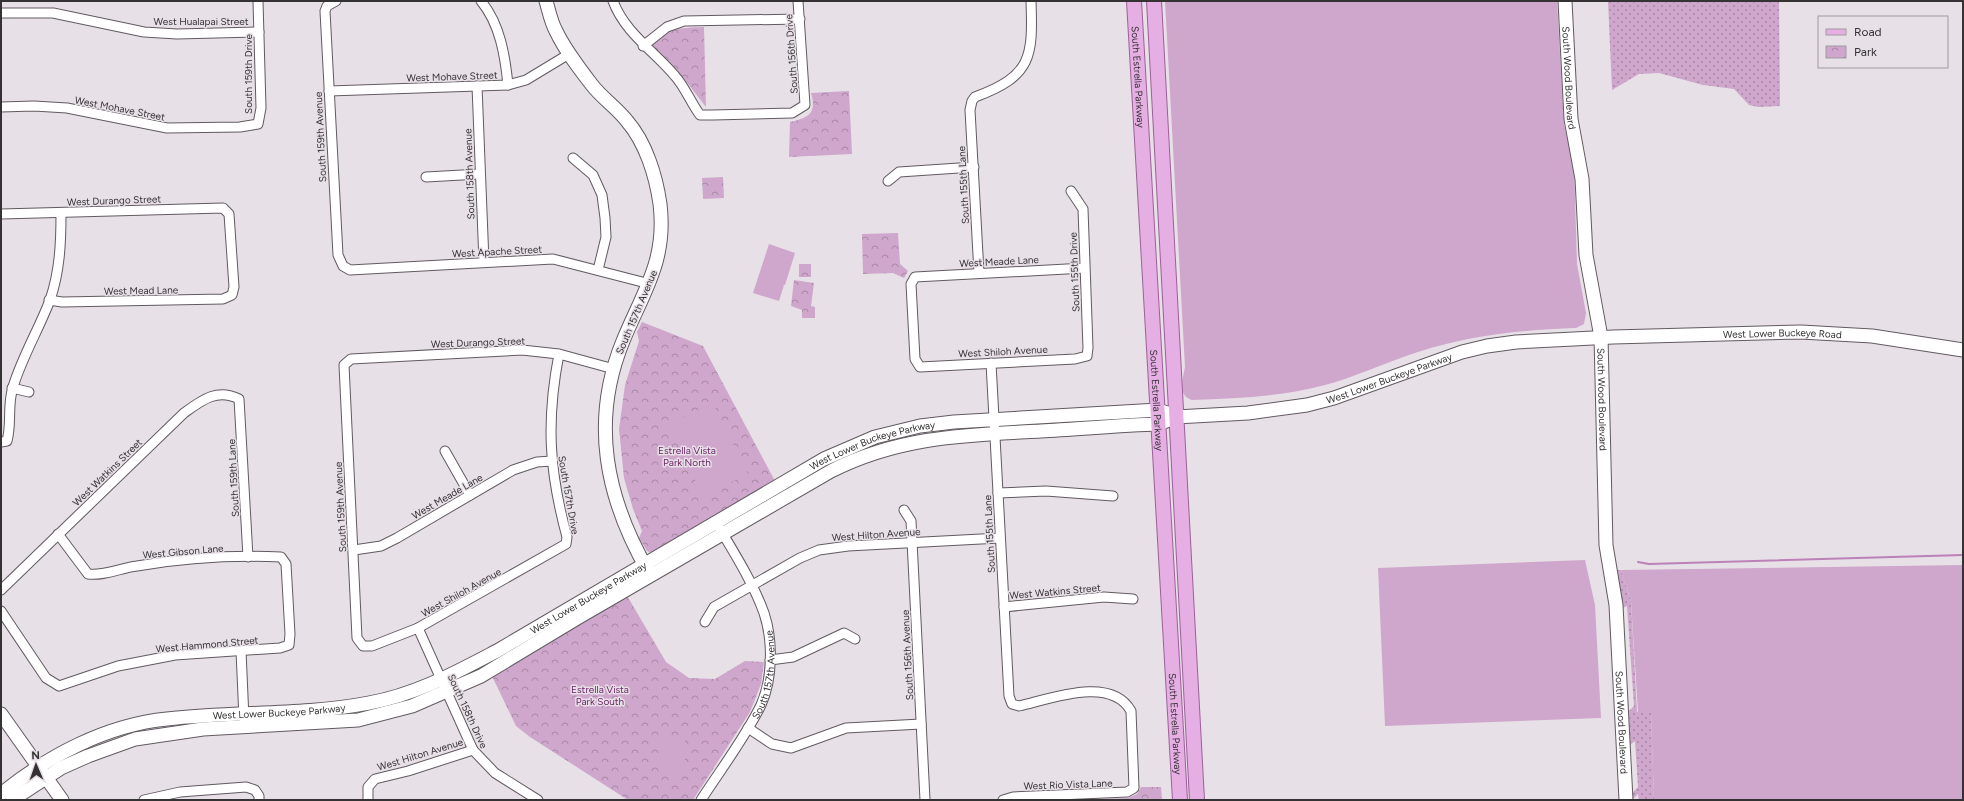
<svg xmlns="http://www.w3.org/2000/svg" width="1964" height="801" font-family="Figtree,sans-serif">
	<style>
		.grass { fill: url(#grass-dots) }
		.park { fill: url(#park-crowns) }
		.pitch { fill: #cfa6cc }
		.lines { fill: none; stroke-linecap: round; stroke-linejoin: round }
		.stream { stroke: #bc82b8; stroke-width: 2 }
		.street-casing { stroke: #615a60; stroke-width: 11 }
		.secondary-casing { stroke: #615a60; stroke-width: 15 }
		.primary-casing { stroke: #9c6099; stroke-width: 16 }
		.street { stroke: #fff; stroke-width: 9 }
		.secondary { stroke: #fff; stroke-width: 13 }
		.primary { stroke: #e5afe3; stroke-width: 14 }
		.labels { text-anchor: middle; stroke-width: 3; stroke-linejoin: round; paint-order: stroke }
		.street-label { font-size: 10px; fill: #353234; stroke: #e8e0e7 }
		.park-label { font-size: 10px; fill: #6a2568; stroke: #e8e0e7 }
	</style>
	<defs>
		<pattern id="grass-dots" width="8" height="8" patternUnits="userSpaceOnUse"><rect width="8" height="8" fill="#cfa6cc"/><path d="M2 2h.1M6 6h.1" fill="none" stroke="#a988a6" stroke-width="1.8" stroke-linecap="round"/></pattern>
		<pattern id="park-crowns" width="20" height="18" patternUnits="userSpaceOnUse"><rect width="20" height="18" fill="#cfa6cc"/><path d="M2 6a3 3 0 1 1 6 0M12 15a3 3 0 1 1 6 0" fill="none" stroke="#a988a6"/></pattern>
	</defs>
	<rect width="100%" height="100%" fill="#e8e0e7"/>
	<!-- grass -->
	<g class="grass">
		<polygon points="1608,1 1779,1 1780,106 1758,107 1749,105 1734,89 1703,85 1659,73 1639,74 1612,90"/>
		<polygon points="1617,570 1621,570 1631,601 1637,712 1651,712 1654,800 1639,800 1638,794 1633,799 1632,793 1638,787 1635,741 1630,745 1629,711 1634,706 1627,606 1621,609"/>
	</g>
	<!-- park -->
	<g class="park">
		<path d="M 704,27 L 706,107 L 689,85 L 650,44 C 670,28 678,28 704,27 Z"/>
		<path d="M 849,91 L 852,154 L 789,157 L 790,122 C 809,118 817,113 811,93 Z"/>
		<polygon points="723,177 724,198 703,199 702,178"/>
		<polygon points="898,233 900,264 908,271 904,278 893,273 863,274 862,234"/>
		<rect x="799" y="264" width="12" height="13"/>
		<polygon points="794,280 814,283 811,306 815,307 815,318 802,318 802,310 791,306"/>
		<polygon points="642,322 703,346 775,481 652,553 647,551 639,538 642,531 633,509 624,478 619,429 625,385 639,341 637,332"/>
		<polygon points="626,594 666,662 689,678 715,679 745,661 764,662 761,684 750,712 693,800 628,800 530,737 516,726 491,674"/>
		<polygon points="1141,787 1161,787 1162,800 1078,800 1128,798 1137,794"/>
	</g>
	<!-- pitch -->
	<g class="pitch">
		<path d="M 1165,1 L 1557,1 L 1564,124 L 1574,164 L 1577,264 L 1586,313 L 1584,324 L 1576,328 C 1521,330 1471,335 1418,352 C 1386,362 1354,378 1321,386 C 1279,397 1236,398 1192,400 C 1177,396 1183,378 1185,367 Z"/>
		<polygon points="769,244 795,253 785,285 780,284 784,285 779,301 753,293"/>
		<polygon points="713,403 748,474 703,496 668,425"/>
		<polygon points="1585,560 1595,605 1601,718 1385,726 1378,568"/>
		<polygon points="1963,565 1963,800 1654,800 1651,712 1638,712 1631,601 1621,570"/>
		<polygon points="685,737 685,771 662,771 662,738"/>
	</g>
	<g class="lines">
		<!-- stream -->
		<polyline class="stream" points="1638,562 1649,564 1963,555"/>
		<!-- street casing -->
		<g class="street-casing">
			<g id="street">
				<polyline points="336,1 327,6 325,11 338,255 343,266 350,270 553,259 650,284"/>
				<path d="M 481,1 C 500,24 505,55 508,85"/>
				<path d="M 613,1 C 625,33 654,51 675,76 C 685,87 691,103 700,115 L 713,115 L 792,113 L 805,105 L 798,1"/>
				<polyline points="1,13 53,13 144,32 177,34 259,32"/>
				<polyline points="643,46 667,27 684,21 800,19"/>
				<polyline points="477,86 484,262"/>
				<polyline points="329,91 508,85 526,80 569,54"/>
				<polyline points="1,107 34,106 67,108 167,128 240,127 258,124 261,108 258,1"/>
				<polyline points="573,158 593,175 602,195 605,218 606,237 598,270"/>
				<polyline points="426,177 480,174"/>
				<polyline points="888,181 899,172 974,167"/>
				<polyline points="1071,191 1083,209 1088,348 1087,356 1075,359 920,367 915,359 911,284 915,277 1085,268"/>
				<polyline points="1,214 223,208 229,214 234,287 232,295 223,299 62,302 49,300"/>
				<path d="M 979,273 L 970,110 L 972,101 L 975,97 C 1032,76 1033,57 1031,1"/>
				<path d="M 559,354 C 546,421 549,471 567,537 L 566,544 L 418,628 L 372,646 L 363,646 L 357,638 L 344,365 L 351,359 L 522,350 L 559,354 L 614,369"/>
				<path d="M 991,363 L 1009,696 L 1012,704 L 1019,706 C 1050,699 1111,675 1131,711 L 1134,788 L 1127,792 L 1013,797 L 1003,800"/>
				<polyline points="12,388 29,392"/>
				<path d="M 1,442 L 7,441 C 12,423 7,405 13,387 C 22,357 39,329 50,300 C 60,271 61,242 61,213"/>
				<polyline points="445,451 470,495"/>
				<polyline points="998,493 1046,491 1113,496"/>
				<polyline points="904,510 911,521 925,800"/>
				<polyline points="354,550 381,546 397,538 513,470 537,462 552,461"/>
				<path d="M 1,590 L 184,413 C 202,400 217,388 239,399 L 248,557"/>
				<polyline points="1004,607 1104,597 1133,599"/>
				<path d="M 1,611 L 46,678 L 59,686 L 118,666 L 175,655 L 280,648 L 289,645 L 290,634 L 286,564 L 281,557 C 234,555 184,558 137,566 C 120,568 105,576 88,574 L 58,534"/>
				<polyline points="705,622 714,607 800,558 819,550 848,546 1000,538"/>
				<polyline points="418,628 473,750 495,773 538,800"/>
				<polyline points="241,651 244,719"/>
				<polyline points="770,660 793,657 844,633 855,639"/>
				<polyline points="748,728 772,744 791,748 846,728 921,724"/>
				<polyline points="144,800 180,792 246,787 255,790 259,796 259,800"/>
				<polyline points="368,800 368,787 375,779 408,771 473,750"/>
				<path id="s1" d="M 701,800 C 721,769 745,738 761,705 C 773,678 773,640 764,613 C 754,585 735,554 720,529"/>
			</g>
		</g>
		<!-- secondary casing -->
		<g class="secondary-casing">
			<g id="secondary">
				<path d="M 546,1 C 549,11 551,22 556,31 C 565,50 579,68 592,85 C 602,98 617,108 627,121 C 646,143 656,176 660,204 C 667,261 643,292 623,341 C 590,422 606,498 648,571"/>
				<path id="s2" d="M 1565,1 L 1571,119 L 1582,179 L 1586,255 L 1601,337 L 1606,545 L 1616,605 L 1626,800"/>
				<polyline points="1,714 62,800"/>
				<path id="s3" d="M 1,794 C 48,756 106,725 167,719 C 234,711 302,716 369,703 C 415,695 455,673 497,651 L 824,459 L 875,437 L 920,426 L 954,422 L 1158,410 L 1167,413"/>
				<path id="s4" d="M 12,800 L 61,768 L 88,756 L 135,739 L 203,729 L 358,720 L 412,706 L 481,676 L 579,617 L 831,471 C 900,436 966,435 1041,431 C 1080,429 1120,425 1159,424 L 1176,417 L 1248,413 L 1307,405 L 1334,398 L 1462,352 L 1487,346 L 1516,342 L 1613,337 L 1801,332 L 1872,336 L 1963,350"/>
			</g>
		</g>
		<!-- primary casing -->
		<g class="primary-casing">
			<g id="primary">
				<path id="s5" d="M 1134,1 L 1180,800"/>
				<polyline points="1154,1 1197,800"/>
			</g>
		</g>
		<!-- street -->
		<use href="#street" class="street"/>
		<!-- secondary -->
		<use href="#secondary" class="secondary"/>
		<!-- primary -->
		<use href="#primary" class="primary"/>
	</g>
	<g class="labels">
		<!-- street labels -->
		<g class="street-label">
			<text x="201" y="25">West Hualapai Street</text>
			<text transform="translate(791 54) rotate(-94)" y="4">South 156th Drive</text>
			<text transform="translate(248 74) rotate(-90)" y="4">South 159th Drive</text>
			<text transform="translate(452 76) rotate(-2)" y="4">West Mohave Street</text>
			<text dy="4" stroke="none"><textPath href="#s5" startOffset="76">South Estrella Parkway</textPath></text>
			<text dy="4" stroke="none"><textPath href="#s2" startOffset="77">South Wood Boulevard</textPath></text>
			<text transform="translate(120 108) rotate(11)" y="4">West Mohave Street</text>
			<text transform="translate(320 137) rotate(-93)" y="4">South 159th Avenue</text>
			<text transform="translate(469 174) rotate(-92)" y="4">South 158th Avenue</text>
			<text transform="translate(963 185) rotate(-93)" y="4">South 155th Lane</text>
			<text transform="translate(114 200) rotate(-2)" y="4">West Durango Street</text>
			<text transform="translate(497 251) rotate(-3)" y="4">West Apache Street</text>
			<text transform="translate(999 261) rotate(-3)" y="4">West Meade Lane</text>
			<text transform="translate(1074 272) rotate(-92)" y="4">South 155th Drive</text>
			<text transform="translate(141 290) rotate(-1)" y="4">West Mead Lane</text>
			<text transform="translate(636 312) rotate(-67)" y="4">South 157th Avenue</text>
			<text dy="4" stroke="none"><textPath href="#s4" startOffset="1868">West Lower Buckeye Road</textPath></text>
			<text transform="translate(478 342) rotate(-2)" y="4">West Durango Street</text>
			<text transform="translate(1003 351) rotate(-3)" y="4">West Shiloh Avenue</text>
			<text dy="4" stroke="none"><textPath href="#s4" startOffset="1469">West Lower Buckeye Parkway</textPath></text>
			<text dy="4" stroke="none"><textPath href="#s5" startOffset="400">South Estrella Parkway</textPath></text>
			<text dy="4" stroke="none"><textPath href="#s2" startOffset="401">South Wood Boulevard</textPath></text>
			<text dy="4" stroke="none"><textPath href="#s3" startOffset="956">West Lower Buckeye Parkway</textPath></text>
			<text transform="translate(107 472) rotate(-44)" y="4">West Watkins Street</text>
			<text transform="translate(233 478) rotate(-93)" y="4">South 159th Lane</text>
			<text transform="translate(569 495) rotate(80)" y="4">South 157th Drive</text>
			<text transform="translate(447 496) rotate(-30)" y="4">West Meade Lane</text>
			<text transform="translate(340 507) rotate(-93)" y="4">South 159th Avenue</text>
			<text transform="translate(876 534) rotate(-4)" y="4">West Hilton Avenue</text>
			<text transform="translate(989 534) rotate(-93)" y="4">South 155th Lane</text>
			<text transform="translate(183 551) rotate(-5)" y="4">West Gibson Lane</text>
			<text transform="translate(1055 591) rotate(-5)" y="4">West Watkins Street</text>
			<text transform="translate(461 592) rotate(-29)" y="4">West Shiloh Avenue</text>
			<text dy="4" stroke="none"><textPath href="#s3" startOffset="632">West Lower Buckeye Parkway</textPath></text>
			<text transform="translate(207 644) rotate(-5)" y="4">West Hammond Street</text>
			<text transform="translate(907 655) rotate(-93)" y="4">South 156th Avenue</text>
			<text dy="4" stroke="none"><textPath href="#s1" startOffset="143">South 157th Avenue</textPath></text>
			<text dy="4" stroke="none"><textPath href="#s3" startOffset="297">West Lower Buckeye Parkway</textPath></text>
			<text transform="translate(468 711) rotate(65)" y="4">South 158th Drive</text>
			<text dy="4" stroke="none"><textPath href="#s2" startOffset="725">South Wood Boulevard</textPath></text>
			<text dy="4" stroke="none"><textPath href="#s5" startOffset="724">South Estrella Parkway</textPath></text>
			<text transform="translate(420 754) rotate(-17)" y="4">West Hilton Avenue</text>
			<text transform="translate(1068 784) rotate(-2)" y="4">West Rio Vista Lane</text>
		</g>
		<!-- park labels -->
		<g class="park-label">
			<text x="687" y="454">Estrella Vista<tspan x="687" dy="12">Park North</tspan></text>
			<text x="600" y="693">Estrella Vista<tspan x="600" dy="12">Park South</tspan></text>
		</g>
	</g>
	<!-- border -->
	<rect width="1964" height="801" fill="none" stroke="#353234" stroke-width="4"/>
	<!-- legend -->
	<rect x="1818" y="16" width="130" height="52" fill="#e8e0e7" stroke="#a09a9f"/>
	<rect x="1826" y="29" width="20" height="6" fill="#e5afe3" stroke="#a09a9f"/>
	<text x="1854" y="36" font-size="12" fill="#353234">Road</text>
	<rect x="1826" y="46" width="20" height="12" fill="url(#park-crowns)" stroke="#a09a9f"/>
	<text x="1854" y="56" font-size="12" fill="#353234">Park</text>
	<!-- north arrow -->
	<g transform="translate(36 765) rotate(358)" stroke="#e8e0e7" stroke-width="3" paint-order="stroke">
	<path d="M0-3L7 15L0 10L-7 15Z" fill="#353234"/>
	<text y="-6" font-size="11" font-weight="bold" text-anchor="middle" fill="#353234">N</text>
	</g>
</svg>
